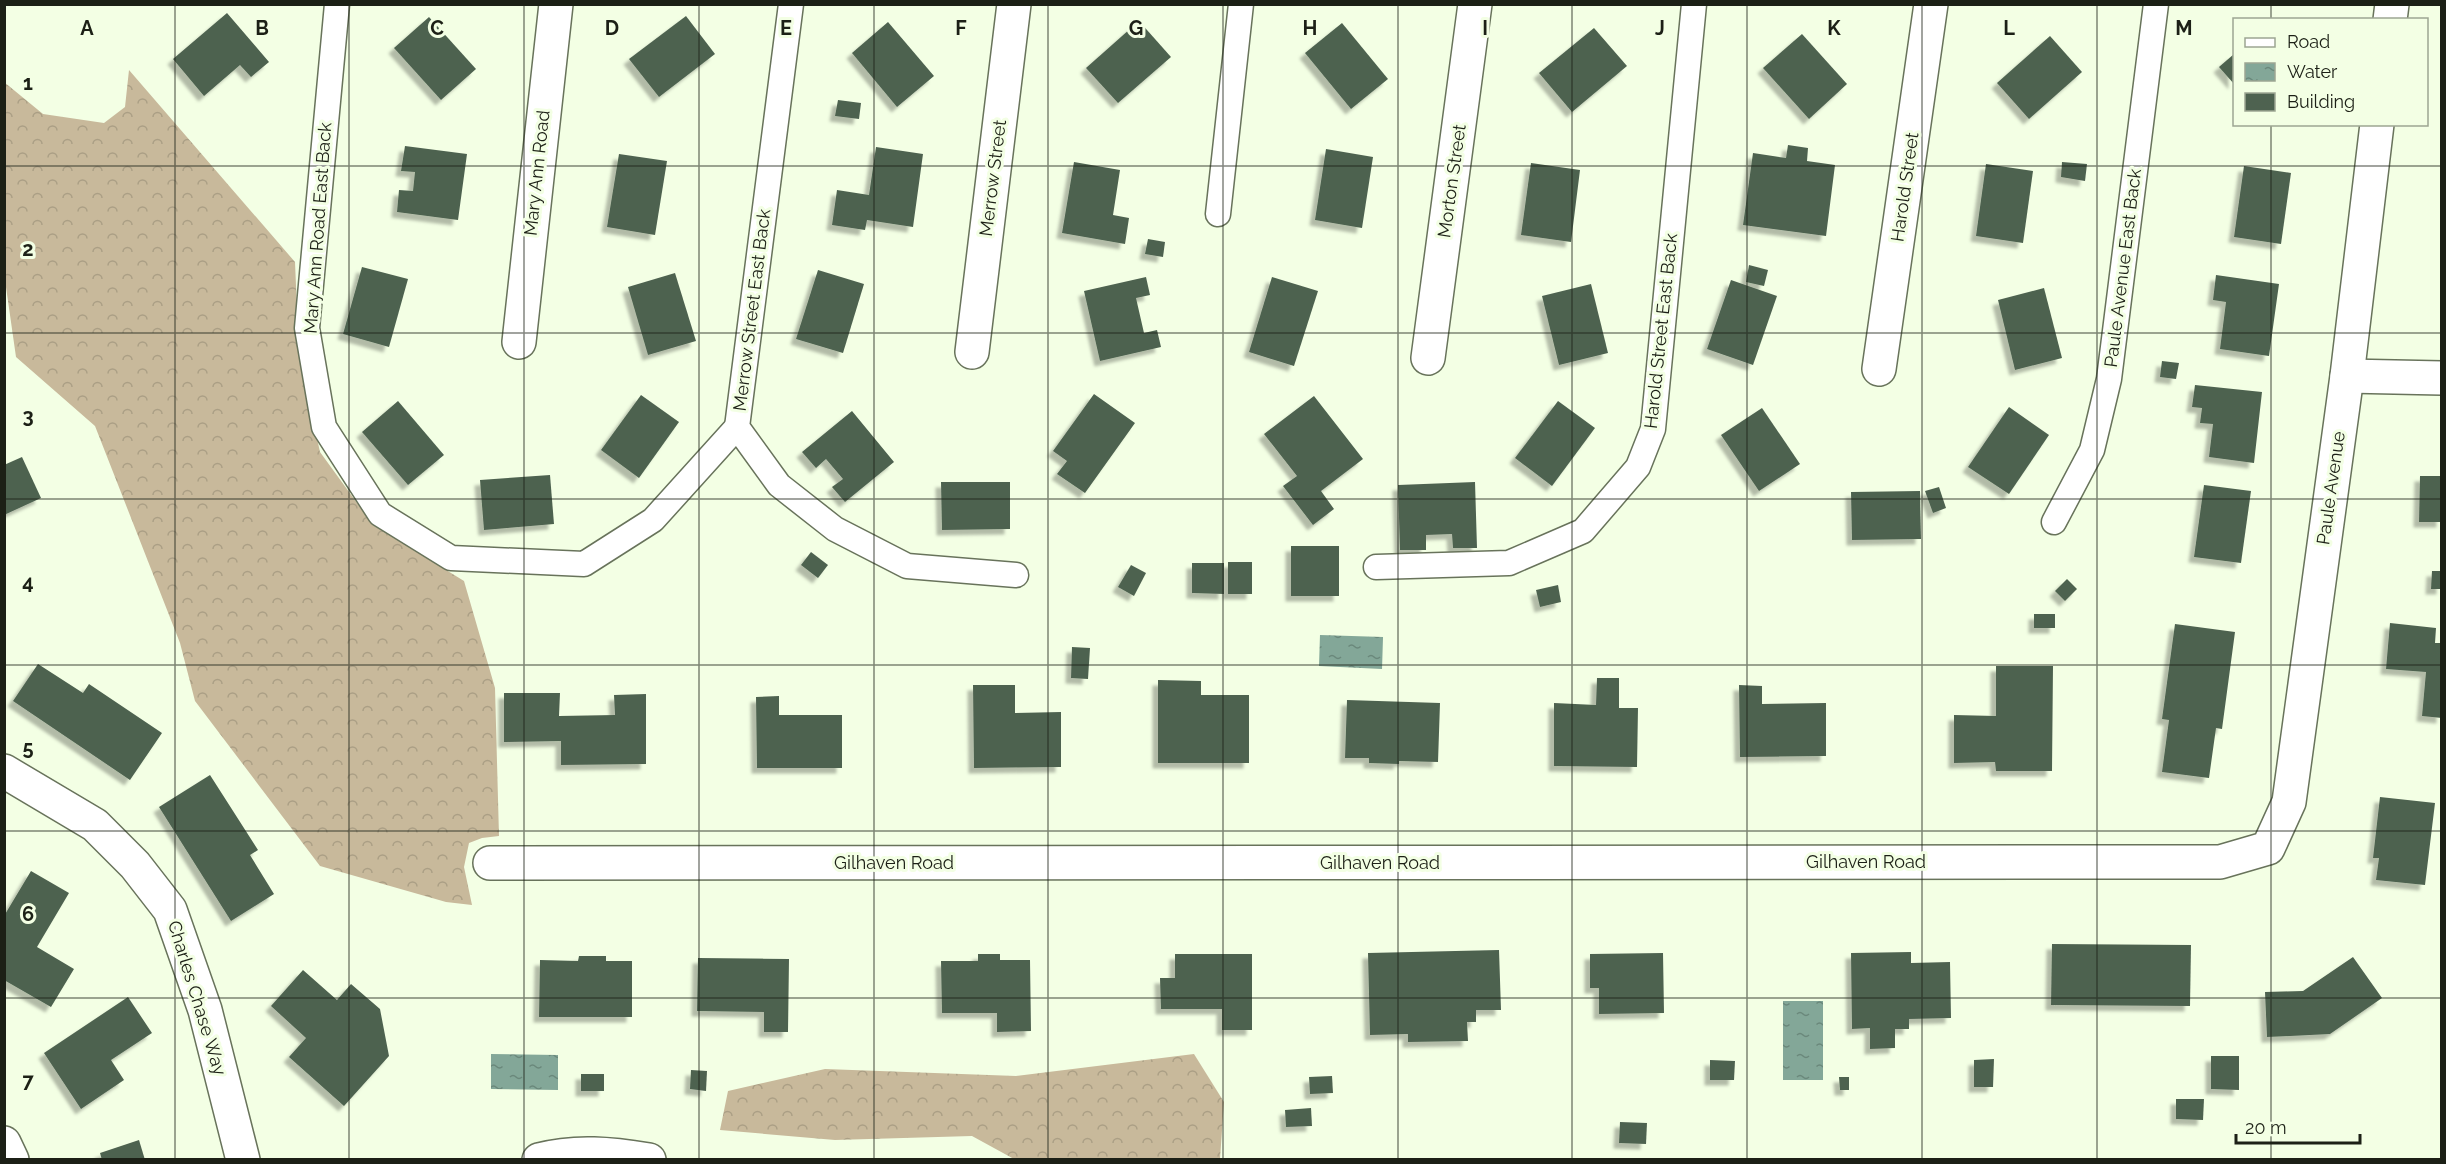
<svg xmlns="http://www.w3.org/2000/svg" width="2446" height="1164" font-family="Raleway,sans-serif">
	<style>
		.forest { fill: url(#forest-crowns) }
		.water { fill: url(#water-ripples) }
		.building { fill: #4e6250; filter: url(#shadow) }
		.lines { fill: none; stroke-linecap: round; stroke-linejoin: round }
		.service-casing { stroke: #68735b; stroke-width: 27 }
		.minor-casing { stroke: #68735b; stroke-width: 36 }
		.service { stroke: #fff; stroke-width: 24 }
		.minor { stroke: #fff; stroke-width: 33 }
		.grid { fill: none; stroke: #1c2016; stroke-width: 1.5; stroke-opacity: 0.55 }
		.labels { text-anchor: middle; stroke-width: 6; stroke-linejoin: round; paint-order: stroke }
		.street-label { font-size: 18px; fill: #1c2016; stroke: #f3ffe4 }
		.grid-label { font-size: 20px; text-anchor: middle; font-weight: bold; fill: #1c2016; stroke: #f3ffe4; stroke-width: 6; stroke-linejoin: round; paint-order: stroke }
	</style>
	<defs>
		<pattern id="forest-crowns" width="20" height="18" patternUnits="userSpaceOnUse" patternTransform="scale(1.5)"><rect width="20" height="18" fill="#c8b99b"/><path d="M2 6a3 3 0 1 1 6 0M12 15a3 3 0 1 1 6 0" fill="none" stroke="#ab9f85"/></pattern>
		<pattern id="water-ripples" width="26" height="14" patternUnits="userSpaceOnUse" patternTransform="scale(1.5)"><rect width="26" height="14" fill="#83a798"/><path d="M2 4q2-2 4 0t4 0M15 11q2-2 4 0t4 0" fill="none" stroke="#6a887b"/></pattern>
		<filter id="shadow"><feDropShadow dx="-5.5" dy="5.5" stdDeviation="1.5" flood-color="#0004"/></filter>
	</defs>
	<rect width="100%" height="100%" fill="#f3ffe4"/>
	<!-- forest -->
	<g class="forest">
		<polygon points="129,70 295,262 299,356 320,452 373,525 464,581 495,688 499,836 482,838 469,843 464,867 472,905 446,902 320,866 195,701 180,643 95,426 16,357 5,280 4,82 43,114 104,123 125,107"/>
		<polygon points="1194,1054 1224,1102 1220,1159 1014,1159 972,1136 835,1140 720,1130 728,1091 825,1069 1016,1076"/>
	</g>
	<!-- water -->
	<g class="water">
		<polygon points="1320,635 1383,637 1382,669 1319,666"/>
		<rect x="1783" y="1001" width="40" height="79"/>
		<polygon points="491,1054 558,1055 558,1090 491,1089"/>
	</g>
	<!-- building -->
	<g class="building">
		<polygon points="227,13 269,62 251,77 240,65 204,96 173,59"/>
		<polygon points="686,16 715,54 659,97 629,59"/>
		<polygon points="429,17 476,69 441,100 394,48"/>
		<polygon points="1139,21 1171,57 1118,103 1086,68"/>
		<polygon points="888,22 934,76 897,107 852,53"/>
		<polygon points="1342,23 1388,79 1351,109 1305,53"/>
		<polygon points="1594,28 1627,66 1572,112 1539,73"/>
		<polygon points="1802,34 1847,84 1809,119 1763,68"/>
		<polygon points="2050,36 2082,72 2029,119 1997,83"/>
		<polygon points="2234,54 2234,84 2219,67"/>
		<polygon points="838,100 861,103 859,119 835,116"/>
		<polygon points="1788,145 1808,148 1807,161 1835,165 1826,236 1743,225 1753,153 1786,158"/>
		<polygon points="405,146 467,154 458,220 397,212 399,190 413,191 415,172 401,171"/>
		<polygon points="876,147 923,154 913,227 867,220 865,230 832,225 837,190 869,195"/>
		<polygon points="1326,149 1373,157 1362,228 1315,220"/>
		<polygon points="619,154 667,161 655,235 607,227"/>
		<polygon points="1074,162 1120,170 1113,215 1129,218 1125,244 1062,233"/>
		<polygon points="2062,162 2087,164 2085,181 2061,177"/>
		<polygon points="1531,163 1580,170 1571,242 1521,235"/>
		<polygon points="1986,164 2033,171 2023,243 1976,236"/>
		<polygon points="2244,166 2291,173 2281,244 2234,237"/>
		<polygon points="1148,239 1165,242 1163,257 1145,254"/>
		<polygon points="1749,265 1768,270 1764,286 1746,282"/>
		<polygon points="362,267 408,279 389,347 343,334"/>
		<polygon points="818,270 864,284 843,353 796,339"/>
		<polygon points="675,273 696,341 648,355 628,287"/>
		<polygon points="2216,275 2279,284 2269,356 2220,349 2226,302 2213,300"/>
		<polygon points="1146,277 1150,295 1136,298 1144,333 1157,330 1161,347 1100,361 1084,291"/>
		<polygon points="1272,277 1318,291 1294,366 1249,352"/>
		<polygon points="1731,280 1777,296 1753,365 1707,349"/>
		<polygon points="1591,284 1608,353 1559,365 1542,296"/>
		<polygon points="2044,288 2062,358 2015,370 1998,300"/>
		<polygon points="2162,361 2179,363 2176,379 2160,377"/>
		<polygon points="2195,385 2262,392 2254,463 2209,457 2213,424 2200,423 2202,408 2192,407"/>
		<polygon points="1094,394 1135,423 1085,493 1057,474 1067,461 1053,451"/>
		<polygon points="641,395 679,422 639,478 601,450"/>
		<polygon points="1314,396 1363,459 1321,491 1334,509 1313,525 1283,486 1297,476 1264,434"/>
		<polygon points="398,401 444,455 408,485 362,432"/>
		<polygon points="1558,401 1595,428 1552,486 1515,458"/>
		<polygon points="2009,407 2049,435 2009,494 1968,467"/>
		<polygon points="1762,408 1800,464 1759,491 1721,435"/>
		<polygon points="852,411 894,462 845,502 832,487 843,479 826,459 816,468 802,452"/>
		<polygon points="22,457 41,498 4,515 4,465"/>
		<polygon points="550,475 554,524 484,530 480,480"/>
		<polygon points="2420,476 2442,476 2442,522 2419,522"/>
		<polygon points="941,482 1010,482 1010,529 942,530"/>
		<polygon points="1475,482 1477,548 1453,548 1452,534 1426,535 1426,550 1400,550 1398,485"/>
		<polygon points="2204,485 2251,491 2241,563 2194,557"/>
		<polygon points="1939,487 1946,508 1933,513 1925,491"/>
		<polygon points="1920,491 1921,539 1852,540 1851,492"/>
		<rect x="1291" y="546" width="48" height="50"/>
		<polygon points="811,552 828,565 818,578 801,565"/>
		<rect x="1228" y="562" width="24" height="32"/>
		<polygon points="1192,563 1224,563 1224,594 1192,593"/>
		<polygon points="1131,565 1146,573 1134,596 1118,587"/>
		<polygon points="2432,571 2442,571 2442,589 2431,589"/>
		<polygon points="2067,579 2077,589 2065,601 2055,591"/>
		<polygon points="1558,585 1561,602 1540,607 1536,590"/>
		<rect x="2034" y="614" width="21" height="14"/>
		<polygon points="2390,623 2436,628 2435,643 2442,643 2442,718 2422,716 2426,672 2386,669"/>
		<polygon points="2175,624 2235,632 2222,729 2216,728 2209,778 2162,772 2169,720 2162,719"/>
		<polygon points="1072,647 1090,648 1088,679 1071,678"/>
		<polygon points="38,664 83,693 89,684 162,733 130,780 13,701"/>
		<polygon points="1996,666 2053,666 2052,771 1996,771 1995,762 1954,763 1954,715 1996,716"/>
		<polygon points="1597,678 1619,678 1619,708 1638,708 1637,767 1554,766 1554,703 1596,705"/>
		<polygon points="1158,680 1201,681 1201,695 1249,695 1249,763 1158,763"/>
		<polygon points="973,685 1015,685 1015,713 1061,712 1061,767 974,768"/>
		<polygon points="1739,685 1762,686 1762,704 1826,703 1826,756 1740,757"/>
		<polygon points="504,693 560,693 559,716 615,715 614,695 646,694 646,764 561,765 561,741 504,742"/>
		<polygon points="779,696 779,715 842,715 842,768 757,768 756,697"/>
		<polygon points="1347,700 1440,703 1438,762 1399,761 1399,764 1369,763 1369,758 1345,758"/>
		<polygon points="210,775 258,850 250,855 274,894 231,921 159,807"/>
		<polygon points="2380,797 2435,803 2425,885 2376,880 2379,858 2373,858"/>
		<polygon points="31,871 69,893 37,947 74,969 51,1007 4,980 4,916"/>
		<polygon points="2052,944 2191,945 2190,1006 2051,1005"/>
		<polygon points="1499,950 1501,1010 1476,1010 1476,1022 1467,1022 1468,1041 1408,1042 1408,1034 1370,1035 1368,953"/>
		<polygon points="1911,952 1911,963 1950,962 1951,1018 1909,1019 1909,1029 1895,1029 1895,1048 1870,1049 1870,1028 1852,1029 1851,953"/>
		<polygon points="1663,953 1664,1013 1599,1014 1599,988 1590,988 1590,954"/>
		<polygon points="978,954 1000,954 1000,960 1030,960 1031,1031 997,1032 997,1013 942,1013 941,961 978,961"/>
		<polygon points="1175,954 1252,954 1252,1030 1222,1030 1222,1009 1161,1009 1160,978 1175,978"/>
		<polygon points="579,956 606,956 606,961 632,961 632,1017 539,1017 540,960 578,961"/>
		<polygon points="2353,957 2382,998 2330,1034 2267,1037 2265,992 2303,991"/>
		<polygon points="698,958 789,959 788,1032 764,1032 764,1012 697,1011"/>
		<polygon points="303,970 337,1000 351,984 380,1009 389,1056 344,1106 289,1057 306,1038 271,1006"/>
		<polygon points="128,997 152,1033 111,1060 124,1080 81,1109 44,1053"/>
		<polygon points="2211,1056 2239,1056 2239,1090 2211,1089"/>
		<polygon points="1994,1059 1993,1087 1974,1087 1974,1060"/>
		<polygon points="1710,1060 1735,1061 1734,1080 1710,1080"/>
		<polygon points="691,1070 707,1071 706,1091 690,1089"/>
		<rect x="581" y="1074" width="23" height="17"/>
		<polygon points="1332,1076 1333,1093 1310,1094 1309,1077"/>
		<polygon points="1839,1077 1849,1077 1849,1090 1840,1090"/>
		<polygon points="2176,1099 2204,1099 2203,1120 2176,1119"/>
		<polygon points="1311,1108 1312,1126 1286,1127 1285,1110"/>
		<polygon points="1620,1122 1647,1123 1646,1144 1619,1143"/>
		<polygon points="139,1140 145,1160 102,1160 100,1153"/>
	</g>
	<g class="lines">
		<!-- service casing -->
		<g class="service-casing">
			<g id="service">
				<polyline points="337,4 307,328 324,427 380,514 451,558 584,564 653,520 737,427"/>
				<polyline points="791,4 737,427 779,485 835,529 907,566 1016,575"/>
				<polyline points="1218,214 1241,4"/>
				<polyline points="2054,522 2092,450 2109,379 2156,4"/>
				<polyline points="1376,567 1509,563 1583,531 1638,467 1653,429 1694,4"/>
			</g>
		</g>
		<!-- minor casing -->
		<g class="minor-casing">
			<g id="minor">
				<polyline points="2390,20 2392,4"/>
				<polyline points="519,342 556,4"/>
				<polyline points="972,352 1014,4"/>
				<polyline points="1428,358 1475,4"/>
				<polyline points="1879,369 1931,4"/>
				<polyline points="2347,376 2442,378"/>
				<polyline points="4,771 95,825 135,865 170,910 205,1010 243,1160"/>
				<polyline points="490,863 2220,862 2268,848 2289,802 2347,376 2377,124"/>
				<polyline points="4,1143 12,1160"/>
				<path d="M 539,1160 C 576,1150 612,1154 649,1160"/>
			</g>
		</g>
		<!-- service -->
		<use href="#service" class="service"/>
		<!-- minor -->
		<use href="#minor" class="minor"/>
	</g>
	<!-- grid -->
	<path class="grid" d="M 175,4 L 175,1160M 349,4 L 349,1160M 524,4 L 524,1160M 699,4 L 699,1160M 874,4 L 874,1160M 1048,4 L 1048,1160M 1223,4 L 1223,1160M 1398,4 L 1398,1160M 1572,4 L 1572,1160M 1747,4 L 1747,1160M 1922,4 L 1922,1160M 2097,4 L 2097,1160M 2271,4 L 2271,20M 2271,124 L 2271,1160M 4,166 L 2442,166M 4,333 L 2442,333M 4,499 L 2442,499M 4,665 L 2442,665M 4,831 L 2442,831M 4,998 L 2442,998"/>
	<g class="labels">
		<!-- street labels -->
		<g class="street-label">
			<text transform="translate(537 173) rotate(-84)" y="6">Mary Ann Road</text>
			<text transform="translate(993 178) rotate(-83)" y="6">Merrow Street</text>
			<text transform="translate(1452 181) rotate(-82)" y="6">Morton Street</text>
			<text transform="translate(1905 187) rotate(-82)" y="6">Harold Street</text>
			<text transform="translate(318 228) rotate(-86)" y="6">Mary Ann Road East Back</text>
			<text transform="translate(2123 268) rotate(-83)" y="6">Paule Avenue East Back</text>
			<text transform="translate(752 310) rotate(-83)" y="6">Merrow Street East Back</text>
			<text transform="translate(1661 331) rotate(-84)" y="6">Harold Street East Back</text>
			<text transform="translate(2331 488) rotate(-82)" y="6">Paule Avenue</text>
			<text x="1866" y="868">Gilhaven Road</text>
			<text x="894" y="869">Gilhaven Road</text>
			<text x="1380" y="869">Gilhaven Road</text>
			<text transform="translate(197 998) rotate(73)" y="6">Charles Chase Way</text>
		</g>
	</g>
	<g class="grid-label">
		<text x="87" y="35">A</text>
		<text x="262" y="35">B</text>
		<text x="437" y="35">C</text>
		<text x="612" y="35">D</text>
		<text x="786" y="35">E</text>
		<text x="961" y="35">F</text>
		<text x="1136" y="35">G</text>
		<text x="1310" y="35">H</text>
		<text x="1485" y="35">I</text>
		<text x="1660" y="35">J</text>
		<text x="1834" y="35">K</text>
		<text x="2009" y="35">L</text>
		<text x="2184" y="35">M</text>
		<text x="28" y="90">1</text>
		<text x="28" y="256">2</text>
		<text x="28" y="423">3</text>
		<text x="28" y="589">4</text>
		<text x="28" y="755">5</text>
		<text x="28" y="921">6</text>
		<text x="28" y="1088">7</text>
	</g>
	<!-- border -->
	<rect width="2446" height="1164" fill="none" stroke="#1c2016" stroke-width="12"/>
	<!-- legend -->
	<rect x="2233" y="18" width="195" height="108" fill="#f3ffe4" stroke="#9da692" stroke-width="1.5"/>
	<rect x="2245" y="38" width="30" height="9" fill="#ffffff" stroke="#9da692" stroke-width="1.5"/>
	<text x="2287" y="48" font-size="18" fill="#1c2016">Road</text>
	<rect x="2245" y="63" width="30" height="18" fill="url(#water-ripples)" stroke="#9da692" stroke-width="1.5"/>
	<text x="2287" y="78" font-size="18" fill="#1c2016">Water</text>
	<rect x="2245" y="93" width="30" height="18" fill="#4e6250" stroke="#9da692" stroke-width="1.5"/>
	<text x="2287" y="108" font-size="18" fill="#1c2016">Building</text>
	<!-- scale -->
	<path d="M2236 1134v9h124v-9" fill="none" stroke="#1c2016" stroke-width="3"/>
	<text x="2245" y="1134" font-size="18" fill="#1c2016" stroke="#f3ffe4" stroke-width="4.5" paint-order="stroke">20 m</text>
</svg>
